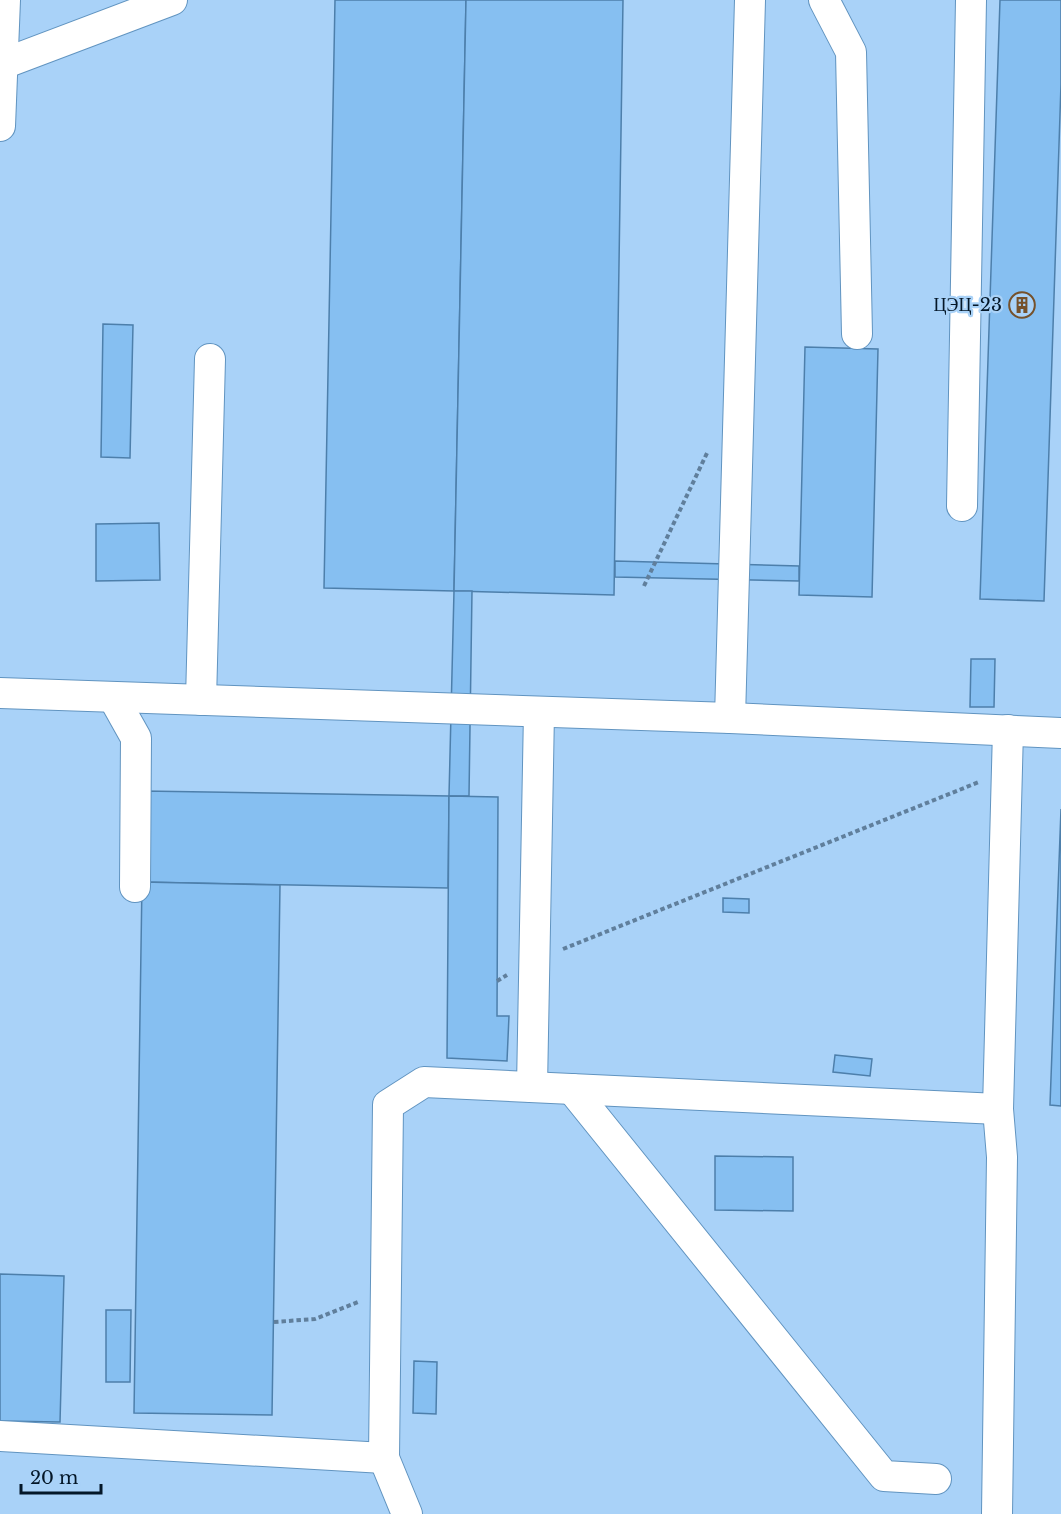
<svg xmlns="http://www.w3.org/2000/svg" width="1061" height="1514" font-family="'Libre Baskerville',serif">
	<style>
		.building { fill: #86bff1; stroke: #4d7fab; stroke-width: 1.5 }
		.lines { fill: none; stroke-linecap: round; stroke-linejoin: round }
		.minor-casing { stroke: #6194c0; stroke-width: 32 }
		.path { stroke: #607f9c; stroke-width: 4; stroke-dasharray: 4.5 3; stroke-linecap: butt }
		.minor { stroke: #fff; stroke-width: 30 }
		.labels { text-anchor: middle; stroke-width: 4.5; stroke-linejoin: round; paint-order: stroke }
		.poi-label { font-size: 18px; fill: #041728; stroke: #a9d2f8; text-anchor: end }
	</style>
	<rect width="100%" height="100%" fill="#a9d2f8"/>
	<!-- building -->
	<g class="building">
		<polygon points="335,0 466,0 454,591 324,588"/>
		<polygon points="466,0 623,0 614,595 454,591"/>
		<polygon points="1000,0 1061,0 1061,84 1044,601 980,599"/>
		<polygon points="103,324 133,325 130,458 101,457"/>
		<polygon points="805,347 878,349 872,597 799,595"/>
		<polygon points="159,523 160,580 96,581 96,524"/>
		<polygon points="615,561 799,566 799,581 615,577"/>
		<polygon points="454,591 472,591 469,796 449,796"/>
		<polygon points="971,659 995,659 994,707 970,707"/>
		<polygon points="143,791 449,796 448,888 142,882"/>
		<polygon points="449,796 498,797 497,1016 509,1016 507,1061 447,1058"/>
		<polygon points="1061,809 1061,1106 1050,1105"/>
		<polygon points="142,882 280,885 272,1415 134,1413"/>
		<polygon points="723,898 749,899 749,913 723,912"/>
		<polygon points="835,1055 872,1059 870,1076 833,1072"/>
		<polygon points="715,1156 793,1157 793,1211 715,1210"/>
		<polygon points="0,1274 64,1276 60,1422 0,1421"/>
		<polygon points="106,1310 131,1310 130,1382 106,1382"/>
		<polygon points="414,1361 437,1362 436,1414 413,1413"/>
	</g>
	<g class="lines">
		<!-- minor casing -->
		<g class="minor-casing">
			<g id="minor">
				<polyline points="824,0 851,52 857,334"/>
				<polyline points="0,65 172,0"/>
				<polyline points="0,126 5,0"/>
				<polyline points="962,506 971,0"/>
				<polyline points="0,693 730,718 1061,733"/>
				<polyline points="113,697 136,738 135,887"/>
				<polyline points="201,700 210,359"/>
				<polyline points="730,718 750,0"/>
				<polyline points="532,1087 539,712"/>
				<polyline points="572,1089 884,1476 936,1479"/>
				<polyline points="0,1436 384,1458 388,1105 424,1082 998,1109"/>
				<polyline points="384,1458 407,1514"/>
				<polyline points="997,1514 1002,1157 998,1109 1008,730"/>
			</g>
		</g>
		<!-- path -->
		<g class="path">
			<polyline points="644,586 708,451"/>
			<polyline points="563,949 979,782"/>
			<polyline points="497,981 507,975"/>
			<polyline points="274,1322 315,1319 358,1302"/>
		</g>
		<!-- minor -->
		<use href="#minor" class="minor"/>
	</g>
	<!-- icons -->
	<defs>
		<g id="building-ring" transform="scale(1.35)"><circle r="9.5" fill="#a9d2f8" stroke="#75512b" stroke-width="1.5"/><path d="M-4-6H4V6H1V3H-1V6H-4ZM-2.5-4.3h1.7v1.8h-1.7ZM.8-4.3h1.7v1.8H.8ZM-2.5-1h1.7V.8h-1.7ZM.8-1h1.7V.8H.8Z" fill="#75512b"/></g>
	</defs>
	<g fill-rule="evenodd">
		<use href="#building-ring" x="1022" y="305"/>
	</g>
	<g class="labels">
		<!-- poi labels -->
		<g class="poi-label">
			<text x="1002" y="311">ЦЭЦ-23</text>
		</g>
	</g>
	<!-- scale -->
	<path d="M21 1484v9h80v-9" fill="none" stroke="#041728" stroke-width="3"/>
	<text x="30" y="1484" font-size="18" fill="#041728" stroke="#a9d2f8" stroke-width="4.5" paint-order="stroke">20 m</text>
</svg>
